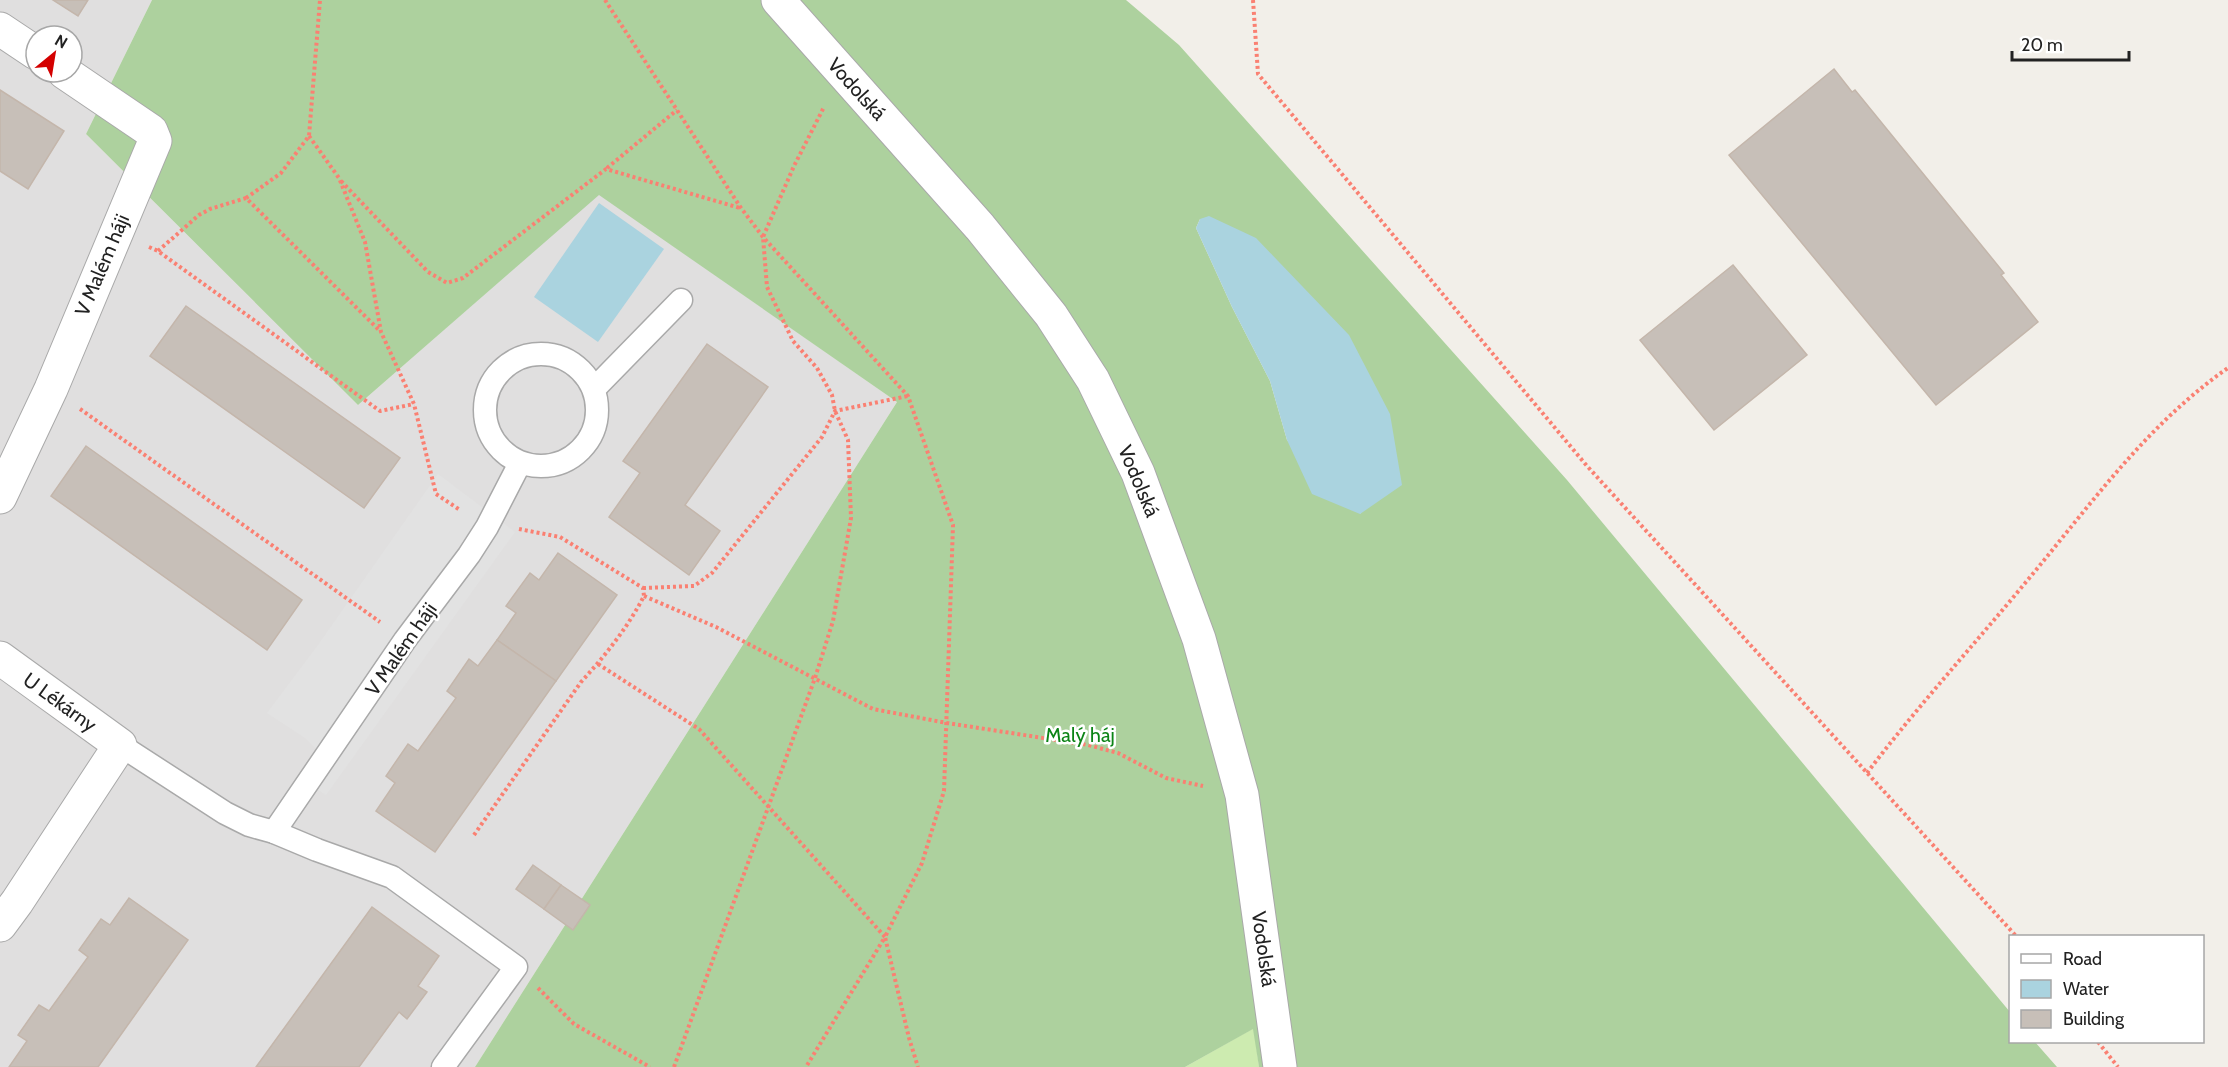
<svg xmlns="http://www.w3.org/2000/svg" width="2228" height="1067" font-family="Cabin,sans-serif">
	<style>
		.residential { fill: #e0dfdf; fill-rule: evenodd }
		.grass { fill: #cdebb0 }
		.forest { fill: #add19e; fill-rule: evenodd }
		.parking { fill: #e2e2e2 }
		.water { fill: #aad3df }
		.building { fill: #c7bfb8; stroke: #c4b6ab; stroke-width: 1.5 }
		.lines { fill: none; stroke-linecap: round; stroke-linejoin: round }
		.service-casing { stroke: #a9a9a9; stroke-width: 25 }
		.minor-casing { stroke: #a9a9a9; stroke-width: 35 }
		.tertiary-casing { stroke: #a9a9a9; stroke-width: 35 }
		.path { stroke: #fa8072; stroke-width: 4; stroke-dasharray: 3 3; stroke-linecap: butt }
		.service { stroke: #fff; stroke-width: 22 }
		.minor { stroke: #fff; stroke-width: 33 }
		.tertiary { stroke: #fff; stroke-width: 33 }
		.labels { text-anchor: middle; stroke-width: 5; stroke-linejoin: round; paint-order: stroke }
		.street-label { font-size: 20px; fill: #222; stroke: #fff }
		.park-label { font-size: 20px; fill: #0c8416; stroke: #fff }
	</style>
	<rect width="100%" height="100%" fill="#f2efe9"/>
	<!-- residential -->
	<path class="residential" d="M 0,0 L 152,0 L 86,134 L 358,405 L 599,194 L 897,402 L 475,1067 L 0,1067 ZM 36,36 L 72,36 L 72,72 L 36,72 Z"/>
	<!-- grass -->
	<polygon class="grass" points="1254,1028 1259,1067 1185,1067"/>
	<!-- forest -->
	<path class="forest" d="M 152,0 L 1126,0 L 1179,45 L 1567,480 L 2010,1012 L 2010,1042 L 2035,1042 L 2057,1067 L 1259,1067 L 1253,1029 L 1185,1067 L 475,1067 L 897,402 L 599,195 L 358,405 L 86,134 ZM 1200,219 L 1361,514 L 1287,440 L 1270,381 L 1232,307 L 1196,228 Z"/>
	<!-- parking -->
	<polygon class="parking" points="438,474 515,532 326,795 312,786 329,762 305,738 267,713 318,645"/>
	<!-- water -->
	<g class="water">
		<polygon points="599,203 664,249 598,342 534,297"/>
		<polygon points="1209,216 1256,238 1349,335 1390,414 1402,485 1360,514 1312,494 1287,440 1270,381 1232,307 1196,228 1200,219"/>
	</g>
	<!-- building -->
	<g class="building">
		<polygon points="53,0 88,0 78,16"/>
		<polygon points="1834,69 1852,92 1855,90 2004,273 2001,275 2038,322 1936,405 1729,155"/>
		<polygon points="0,90 64,131 28,189 0,171"/>
		<polygon points="1733,265 1807,355 1714,430 1640,340"/>
		<polygon points="186,306 400,458 364,508 150,356"/>
		<polygon points="707,344 768,387 685,505 720,531 689,575 609,517 640,473 623,461"/>
		<polygon points="86,446 302,600 267,650 51,496"/>
		<polygon points="558,553 617,595 556,681 497,640 516,613 506,606 530,573 539,580"/>
		<polygon points="497,640 556,681 435,852 376,811 395,783 386,776 408,744 418,751 456,698 447,691 469,659 478,666"/>
		<polygon points="533,865 561,885 544,909 516,889"/>
		<polygon points="561,885 590,905 573,930 544,909"/>
		<polygon points="129,898 188,940 98,1067 9,1067 27,1041 18,1035 39,1005 49,1011 88,957 79,950 101,919 110,925"/>
		<polygon points="372,907 439,956 418,986 427,992 407,1019 399,1012 359,1067 256,1067"/>
	</g>
	<g class="lines">
		<!-- service casing -->
		<g class="service-casing">
			<g id="service">
				<circle cx="541" cy="410" r="56"/>
				<polyline points="594,389 681,300"/>
				<polyline points="120,745 225,813 249,825 274,832 317,850 392,877 516,967 443,1067"/>
				<polyline points="274,832 405,640 469,555 487,527 520,463"/>
			</g>
		</g>
		<!-- minor casing -->
		<g class="minor-casing">
			<g id="minor">
				<polyline points="0,29 36,53"/>
				<polyline points="0,497 51,389 155,141 151,131 64,72"/>
				<polyline points="0,658 120,745 17,902 0,925"/>
			</g>
		</g>
		<!-- tertiary casing -->
		<g class="tertiary-casing">
			<polyline id="tertiary" points="778,0 980,227 1051,315 1093,380 1138,473 1199,639 1242,795 1280,1067"/>
		</g>
		<!-- path -->
		<g class="path">
			<polyline points="605,0 741,208 763,237 908,396 953,525 944,791 922,863 885,937 909,1038 918,1067"/>
			<polyline points="1253,0 1258,74 1587,466 2016,936"/>
			<polyline points="309,136 339,178 365,242 381,332 414,404 436,494 460,510"/>
			<polyline points="607,168 677,110"/>
			<polyline points="341,181 428,272 447,283 463,278 606,169 740,208"/>
			<polyline points="246,198 281,173 309,136 320,0"/>
			<polyline points="149,247 158,251 380,411 414,404"/>
			<polyline points="158,251 199,215 210,209 246,198 380,331"/>
			<polyline points="80,409 380,622"/>
			<polyline points="643,588 694,586 712,573 822,437 835,411 908,396"/>
			<polyline points="644,596 716,627 873,709 947,723 1088,745 1118,753 1166,778 1203,786"/>
			<polyline points="598,664 699,729 885,937 806,1067"/>
			<path d="M 1867,773 C 1917,707 1973,646 2026,582 C 2089,507 2147,424 2228,368"/>
			<path d="M 474,835 L 581,682 C 605,656 628,627 644,596 L 643,588 L 560,537 L 519,529"/>
			<polyline points="538,988 574,1024 650,1067"/>
			<polyline points="2098,1042 2118,1067"/>
			<polyline points="674,1067 815,678 833,621 851,518 848,440 835,411 832,395 817,368 793,341 767,287 763,237 794,166 824,107"/>
		</g>
		<!-- service -->
		<use href="#service" class="service"/>
		<!-- minor -->
		<use href="#minor" class="minor"/>
		<!-- tertiary -->
		<use href="#tertiary" class="tertiary"/>
	</g>
	<g class="labels">
		<!-- street labels -->
		<g class="street-label">
			<text transform="translate(857 89) rotate(48)" y="7">Vodolská</text>
			<text transform="translate(102 265) rotate(-67)" y="7">V Malém háji</text>
			<text transform="translate(1139 481) rotate(67)" y="7">Vodolská</text>
			<text transform="translate(401 649) rotate(-55)" y="7">V Malém háji</text>
			<text transform="translate(60 702) rotate(36)" y="7">U Lékárny</text>
			<text transform="translate(1264 949) rotate(82)" y="7">Vodolská</text>
		</g>
		<!-- park labels -->
		<g class="park-label">
			<text x="1080" y="742">Malý háj</text>
		</g>
	</g>
	<!-- legend -->
	<rect x="2009" y="935" width="195" height="108" fill="#ffffff" stroke="#a7a7a7" stroke-width="1.5"/>
	<rect x="2021" y="954" width="30" height="9" fill="#ffffff" stroke="#a7a7a7" stroke-width="1.5"/>
	<text x="2063" y="965" font-size="18" fill="#222222">Road</text>
	<rect x="2021" y="980" width="30" height="18" fill="#aad3df" stroke="#a7a7a7" stroke-width="1.5"/>
	<text x="2063" y="995" font-size="18" fill="#222222">Water</text>
	<rect x="2021" y="1010" width="30" height="18" fill="#c7bfb8" stroke="#a7a7a7" stroke-width="1.5"/>
	<text x="2063" y="1025" font-size="18" fill="#222222">Building</text>
	<!-- north arrow -->
	<g transform="translate(54 54) rotate(30)"><circle r="28" fill="#ffffff" stroke="#a7a7a7" stroke-width="1.5"/>
	<path d="M0-4.5L10 22L0 15L-10 22Z" fill="#d40000"/>
	<text y="-9" font-size="16" font-weight="bold" text-anchor="middle" fill="#222222">N</text>
	</g>
	<!-- scale -->
	<path d="M2012 51v9h117v-9" fill="none" stroke="#222222" stroke-width="3"/>
	<text x="2021" y="51" font-size="18" fill="#222222" stroke="#ffffff" stroke-width="4.5" paint-order="stroke">20 m</text>
</svg>
